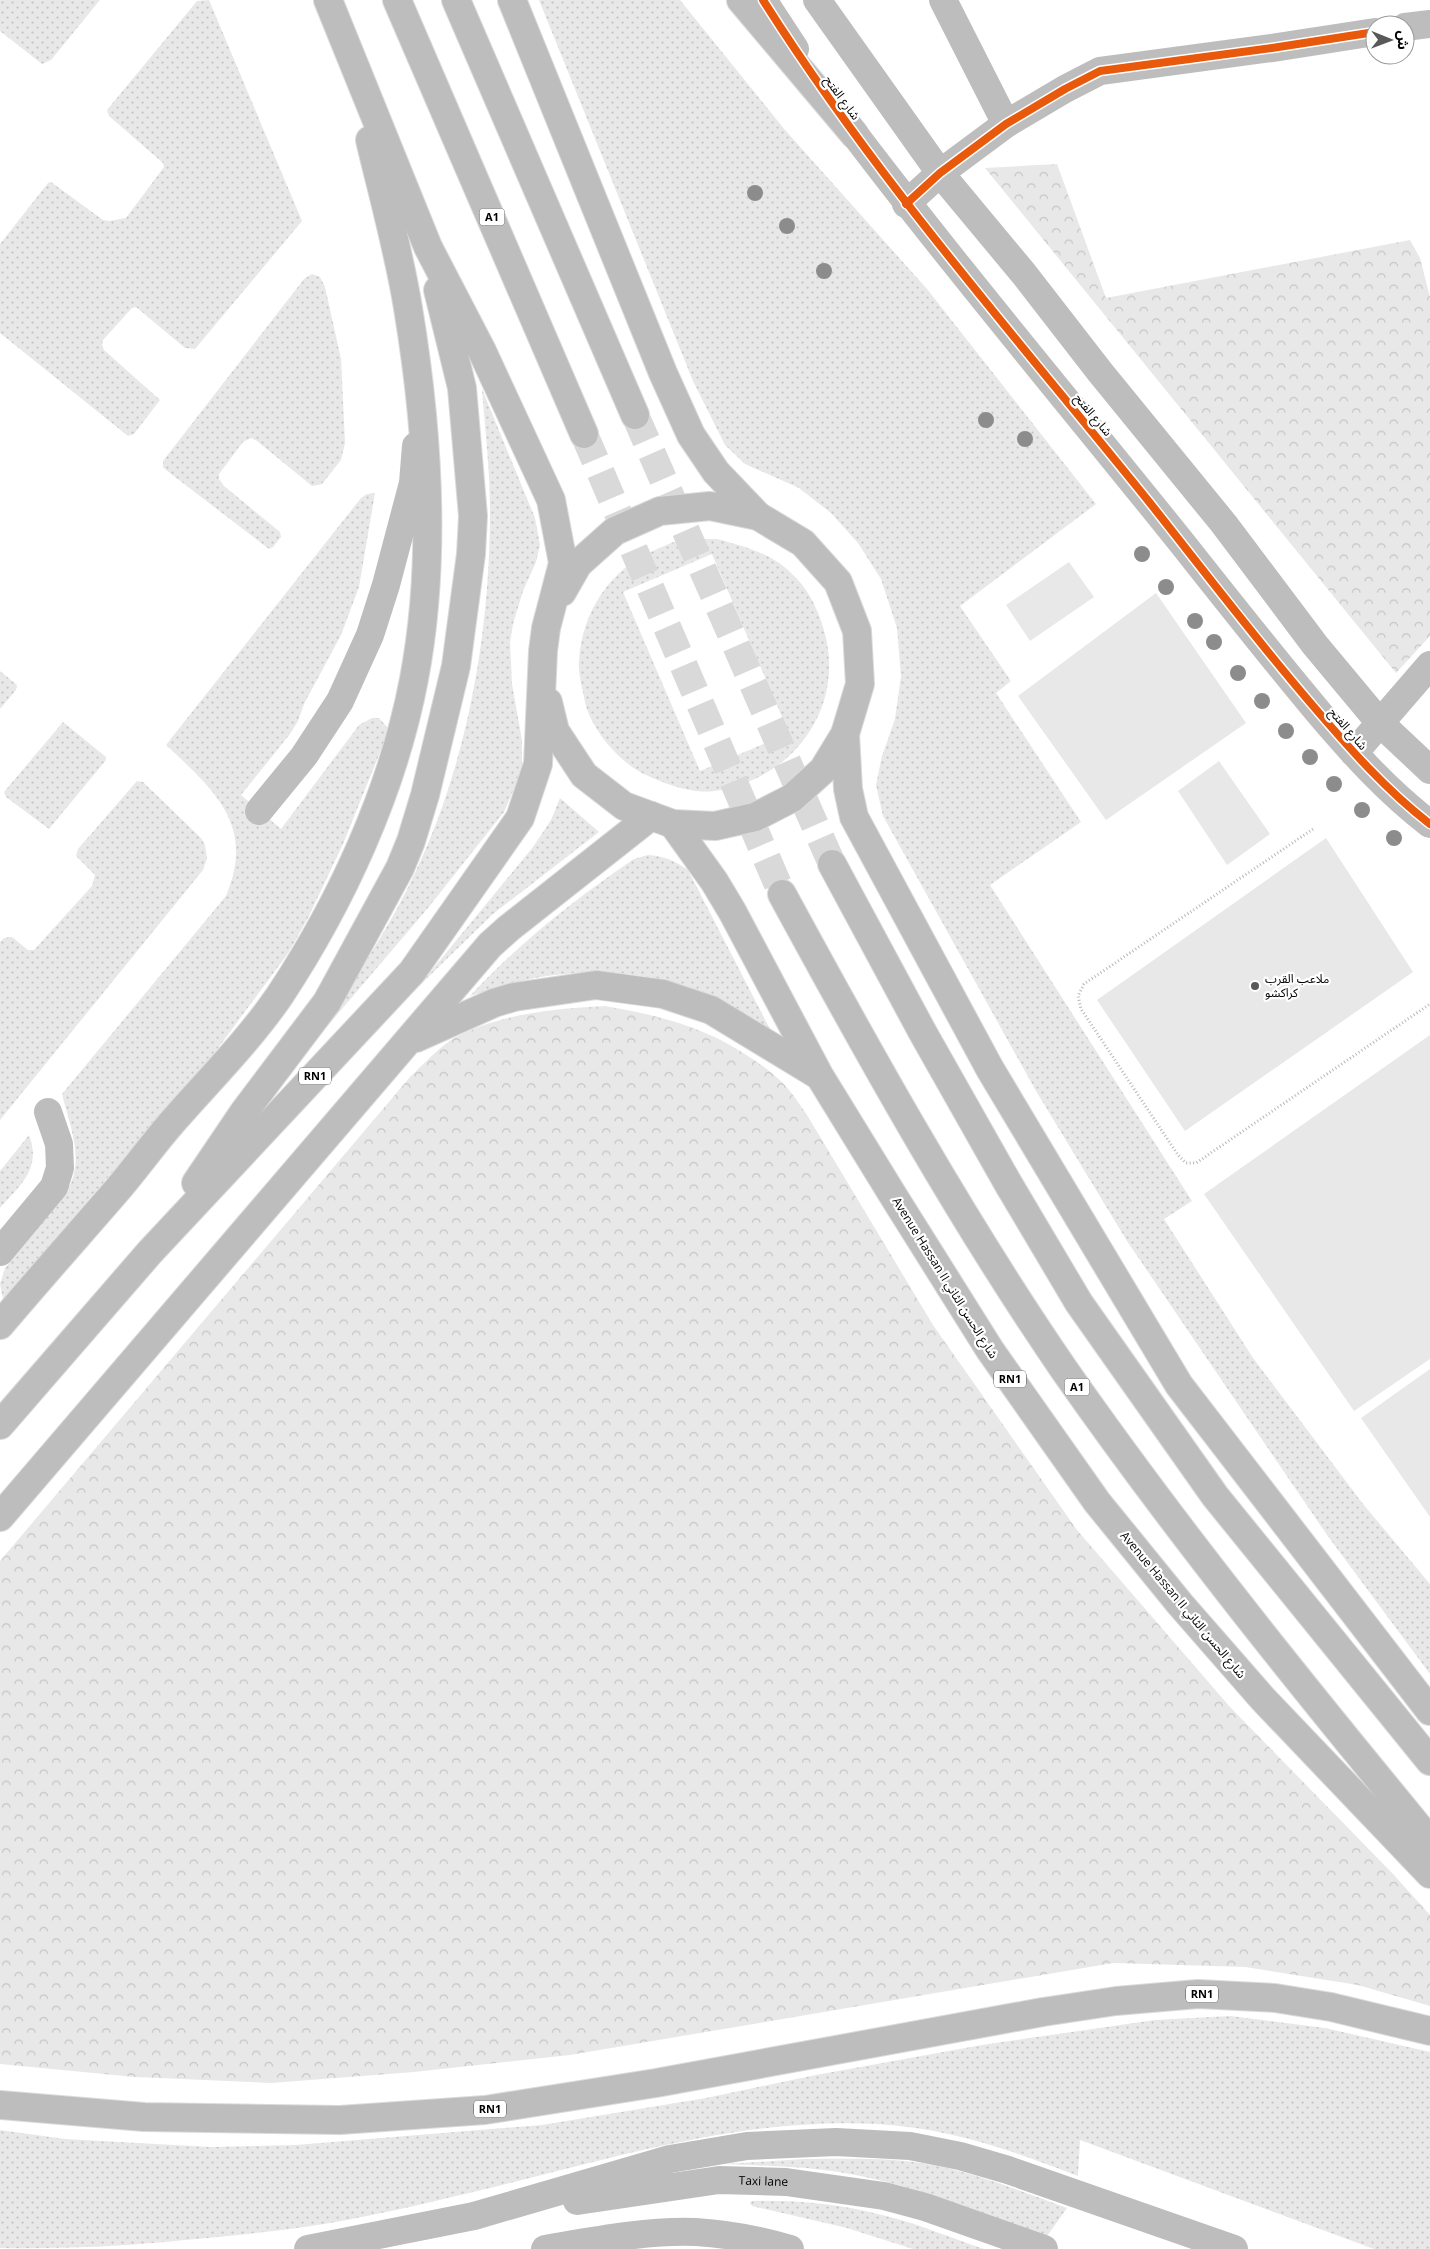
<svg xmlns="http://www.w3.org/2000/svg" width="1430" height="2249" font-family="'Open Sans','Noto Sans Arabic',sans-serif">
	<style>
		.grass { fill: url(#grass-dots); fill-rule: evenodd }
		.forest { fill: url(#forest-crowns) }
		.garden { fill: #e8e8e8 }
		.lines { fill: none; stroke-linecap: round; stroke-linejoin: round }
		.highway-tunnel { stroke: #d9d9d9; stroke-width: 28; stroke-dasharray: 28 14; stroke-linecap: butt }
		.major-casing { stroke: #dbdbdb; stroke-width: 30 }
		.highway-casing { stroke: #dbdbdb; stroke-width: 30 }
		.path { stroke: #b8b8b8; stroke-width: 3; stroke-dasharray: 1 2.5; stroke-linecap: butt }
		.minor { stroke: #bdbdbd; stroke-width: 28 }
		.major { stroke: #bdbdbd; stroke-width: 28 }
		.highway { stroke: #bdbdbd; stroke-width: 28 }
		.cycleway-casing { stroke: #fff; stroke-width: 11 }
		.cycleway { stroke: #e8590c; stroke-width: 8 }
		.tree { fill: #8c8c8c }
		.poi-dot { fill: #595959; stroke: #fff; stroke-width: 2 }
		.labels { text-anchor: middle; stroke-width: 4.5; stroke-linejoin: round; paint-order: stroke }
		.shield { fill: #fff; stroke: #4c4c4c; stroke-width: 1 }
		.shield-label { font-size: 11px; font-weight: bold; fill: #000 }
		.street-label { font-size: 12px; fill: #000; stroke: #fff }
		.poi-label { font-size: 12px; fill: #000; stroke: #fff; text-anchor: start }
	</style>
	<defs>
		<pattern id="grass-dots" width="8" height="8" patternUnits="userSpaceOnUse" patternTransform="scale(1.25)"><rect width="8" height="8" fill="#e8e8e8"/><path d="M2 2h.1M6 6h.1" fill="none" stroke="#c5c5c5" stroke-width="1.8" stroke-linecap="round"/></pattern>
		<pattern id="forest-crowns" width="20" height="18" patternUnits="userSpaceOnUse" patternTransform="scale(1.25)"><rect width="20" height="18" fill="#e8e8e8"/><path d="M2 6a3 3 0 1 1 6 0M12 15a3 3 0 1 1 6 0" fill="none" stroke="#c5c5c5"/></pattern>
	</defs>
	<rect width="100%" height="100%" fill="#fff"/>
	<!-- grass -->
	<g class="grass">
		<polygon points="0,0 100,0 51,60 42,64 0,31"/>
		<polygon points="209,0 302,221 195,349 185,348 136,307 132,308 103,340 102,344 104,350 160,400 134,434 128,436 0,333 0,244 48,183 51,182 103,220 109,221 126,218 164,167 163,163 109,116 107,110 197,1"/>
		<polygon points="539,0 680,0 785,130 927,289 1096,504 960,606 1011,681 996,693 1081,822 990,885 1192,1201 1164,1219 1253,1358 1363,1504 1430,1584 1430,1674 1327,1535 1127,1241 1036,1091 883,816 876,785 882,756 895,719 901,676 897,628 881,579 858,543 831,513 799,488 745,464 725,445 693,381"/>
		<polygon points="312,274 320,277 325,287 341,359 345,443 341,460 322,484 312,486 257,441 251,438 243,442 219,474 219,479 224,486 280,532 281,537 273,547 269,549 166,470 163,467 163,461 304,279"/>
		<path d="M 482,389 L 535,518 L 540,545 L 536,562 L 523,591 L 513,624 L 510,642 L 512,684 L 522,740 L 522,770 L 504,812 L 428,908 L 307,1050 C 345,992 386,936 415,873 C 468,761 490,633 490,510 C 490,470 485,429 482,389 Z"/>
		<path d="M 375,493 L 359,587 L 341,635 L 304,704 L 298,721 L 290,734 L 241,795 L 281,829 L 359,725 L 372,718 L 379,718 L 387,727 L 385,740 L 343,844 L 308,918 L 289,952 L 207,1063 L 3,1299 L 0,1284 L 5,1268 L 71,1183 C 83,1155 69,1123 62,1094 L 226,896 C 256,825 214,790 166,745 L 361,498 L 367,494 Z"/>
		<path d="M 717,539 C 743,546 771,553 791,573 C 807,587 817,607 823,627 C 848,705 794,780 714,791 C 691,794 666,784 646,775 C 619,763 588,726 584,697 C 582,686 578,673 579,661 C 582,612 610,569 655,550 C 662,547 670,543 677,541 C 690,539 704,539 717,539 ZM 712,554 L 789,733 L 700,771 L 623,592 Z"/>
		<polygon points="0,671 17,685 16,690 0,709"/>
		<polygon points="63,722 106,757 106,760 49,829 6,797 4,792"/>
		<polygon points="137,781 143,782 201,838 205,845 207,858 203,870 0,1120 0,942 4,938 12,937 28,950 34,950 92,886 95,875 78,858 76,855 78,849"/>
		<polygon points="560,798 599,832 493,914 418,987 533,847 551,820"/>
		<path d="M 648,855 C 664,856 675,861 688,870 L 771,1031 C 753,1020 735,1008 715,998 C 670,975 604,968 555,975 C 526,978 497,988 470,996 C 518,944 575,899 634,859 Z"/>
		<path d="M 29,1135 C 42,1169 20,1185 0,1208 L 0,1171 Z"/>
		<path d="M 1230,2016 L 1325,2028 L 1430,2052 L 1430,2249 L 1374,2249 L 1080,2140 L 1078,2176 C 1011,2150 949,2128 877,2124 C 744,2117 614,2158 486,2189 C 435,2201 382,2214 330,2223 C 275,2232 220,2237 165,2242 C 110,2247 55,2249 0,2248 L 0,2130 L 65,2139 L 210,2147 L 296,2145 L 542,2125 L 706,2098 L 816,2075 L 982,2045 L 1155,2020 Z"/>
		<path d="M 804,2159 C 846,2159 891,2157 933,2165 C 979,2174 1023,2192 1067,2208 L 1045,2239 C 980,2214 918,2186 850,2174 C 808,2166 765,2166 724,2164 Z"/>
		<path d="M 752,2201 C 798,2200 841,2204 886,2216 C 919,2224 951,2238 984,2249 L 913,2249 L 847,2228 L 752,2206 L 750,2203 Z"/>
	</g>
	<!-- forest -->
	<g class="forest">
		<polygon points="1057,164 1106,298 1410,240 1420,258 1430,297 1430,636 1396,673 985,168"/>
		<path d="M 605,1006 C 661,1016 707,1027 754,1060 C 766,1068 780,1079 789,1090 C 796,1098 801,1107 807,1115 L 933,1325 L 1077,1530 L 1230,1707 L 1393,1874 L 1430,1915 L 1430,2006 L 1358,1985 L 1245,1967 L 1113,1963 L 570,2055 L 414,2072 L 271,2083 L 135,2077 L 0,2064 L 0,1561 L 410,1077 C 423,1065 441,1045 456,1037 C 503,1013 554,1009 605,1006 Z"/>
	</g>
	<!-- garden -->
	<g class="garden">
		<polygon points="1069,562 1094,597 1030,641 1006,605"/>
		<polygon points="1156,593 1246,723 1106,820 1018,696"/>
		<polygon points="1219,761 1270,834 1227,865 1178,791"/>
		<polygon points="1326,838 1413,972 1185,1131 1097,1000"/>
		<polygon points="1430,1035 1430,1359 1354,1411 1204,1194"/>
		<polygon points="1430,1369 1430,1517 1361,1418"/>
	</g>
	<g class="lines">
		<!-- highway-tunnel -->
		<g class="highway-tunnel">
			<polyline points="635,415 832,864"/>
			<polyline points="584,434 782,894"/>
		</g>
		<!-- major casing -->
		<g class="major-casing">
			<polyline id="major" points="741,0 854,134"/>
		</g>
		<!-- highway casing -->
		<g class="highway-casing">
			<g id="highway">
				<polyline points="397,0 584,434"/>
				<polyline points="456,0 635,415"/>
				<polyline points="512,0 663,373 691,435 716,472 758,516"/>
				<polyline points="548,702 555,731 584,775 624,806 673,824 715,826 755,817 792,798 823,770 845,734 860,684 857,631 838,582 803,543 758,516 710,506 660,511 615,531 578,564 562,592"/>
				<polyline points="845,734 848,789 854,817 990,1069 1179,1385 1430,1711"/>
				<polyline points="673,824 714,881 732,911 819,1075 894,1197 990,1350 1097,1502 1180,1604 1263,1699 1430,1874"/>
				<polyline points="832,864 923,1033 1009,1185 1079,1303 1215,1496 1430,1761"/>
				<path d="M 782,894 C 870,1056 960,1218 1065,1371 C 1179,1534 1304,1688 1430,1841"/>
				<polyline points="416,1038 494,1003 514,997 596,985 663,994 711,1010 818,1075"/>
				<polyline points="196,1183 244,1112 327,1002 400,868 411,841 425,795 456,666 471,554 473,516 462,388 438,290"/>
				<path d="M 0,1325 C 39,1279 79,1234 118,1189 C 135,1169 151,1147 168,1127 C 205,1084 248,1042 280,995 C 342,901 393,790 414,679 C 437,558 428,429 408,308 C 399,252 383,195 370,140"/>
				<polyline points="0,1425 150,1252 412,972 520,818 538,764 543,651 546,628 563,563 551,500 482,351 428,247 328,0"/>
				<polyline points="0,1517 490,945 509,928 651,816"/>
				<polyline points="0,2105 144,2117 340,2120 485,2110 656,2083 1043,2012 1116,2001 1198,1994 1275,1998 1331,2007 1430,2031"/>
			</g>
		</g>
		<!-- path -->
		<polyline class="path" points="1313,829 1084,984 1078,996 1081,1009 1178,1155 1186,1163 1196,1163 1430,1004"/>
		<!-- minor -->
		<g class="minor">
			<polyline points="763,0 795,49"/>
			<polyline points="817,0 940,173 1024,274 1100,372 1224,524 1315,645 1380,723 1430,770"/>
			<polyline points="943,0 1006,124"/>
			<polyline points="1405,27 1430,24"/>
			<path d="M 840,115 C 950,261 1068,401 1182,543 C 1227,600 1272,657 1319,713 C 1353,753 1388,792 1430,824"/>
			<polyline points="906,204 940,173 1006,124 1065,89 1100,71 1272,48 1375,32"/>
			<polyline points="1354,753 1430,665"/>
			<polyline points="259,811 304,756 340,701 370,635 386,585 413,483 416,446"/>
			<polyline points="0,1252 54,1187 60,1168 59,1144 48,1112"/>
			<path id="s1" d="M 577,2201 L 719,2180 L 786,2182 L 884,2196 L 925,2207 L 1044,2249"/>
			<polyline points="308,2249 474,2216 670,2159 747,2146 836,2142 910,2146 960,2156 1008,2170 1234,2249"/>
			<path d="M 545,2249 C 592,2241 648,2230 696,2232 C 728,2234 760,2240 790,2249"/>
		</g>
		<!-- major -->
		<use href="#major" class="major"/>
		<!-- highway -->
		<use href="#highway" class="highway"/>
		<!-- cycleway casing -->
		<g class="cycleway-casing">
			<g id="cycleway">
				<path d="M 763,0 C 876,179 1017,338 1150,503 C 1204,571 1257,641 1314,707 C 1350,749 1386,790 1430,824"/>
				<polyline points="906,204 940,173 1006,124 1065,89 1100,71 1272,48 1375,32"/>
			</g>
		</g>
		<!-- cycleway -->
		<use href="#cycleway" class="cycleway"/>
	</g>
	<!-- trees -->
	<g class="tree">
		<circle cx="755" cy="193" r="8"/>
		<circle cx="787" cy="226" r="8"/>
		<circle cx="824" cy="271" r="8"/>
		<circle cx="986" cy="420" r="8"/>
		<circle cx="1025" cy="439" r="8"/>
		<circle cx="1142" cy="554" r="8"/>
		<circle cx="1166" cy="587" r="8"/>
		<circle cx="1195" cy="621" r="8"/>
		<circle cx="1214" cy="642" r="8"/>
		<circle cx="1238" cy="673" r="8"/>
		<circle cx="1262" cy="701" r="8"/>
		<circle cx="1286" cy="731" r="8"/>
		<circle cx="1310" cy="757" r="8"/>
		<circle cx="1334" cy="784" r="8"/>
		<circle cx="1362" cy="810" r="8"/>
		<circle cx="1394" cy="838" r="8"/>
	</g>
	<!-- markers -->
	<circle class="poi-dot" cx="1255" cy="986" r="5"/>
	<g class="labels">
		<!-- shield labels -->
		<g class="shield">
			<rect x="479.5" y="208.5" width="25" height="17" rx="4"/>
			<rect x="299" y="1067.5" width="32" height="17" rx="4"/>
			<rect x="994" y="1370.5" width="32" height="17" rx="4"/>
			<rect x="1064.5" y="1378.5" width="25" height="17" rx="4"/>
			<rect x="1186" y="1985.5" width="32" height="17" rx="4"/>
			<rect x="474" y="2100.5" width="32" height="17" rx="4"/>
		</g>
		<g class="shield-label">
			<text x="492" y="221">A1</text>
			<text x="315" y="1080">RN1</text>
			<text x="1010" y="1383">RN1</text>
			<text x="1077" y="1391">A1</text>
			<text x="1202" y="1998">RN1</text>
			<text x="490" y="2113">RN1</text>
		</g>
		<!-- street labels -->
		<g class="street-label">
			<text transform="translate(842 98) rotate(54)" y="4">شارع الفتح</text>
			<text transform="translate(1093 415) rotate(50)" y="4">شارع الفتح</text>
			<text transform="translate(1348 729) rotate(49)" y="4">شارع الفتح</text>
			<text transform="translate(945 1278) rotate(58)" y="4">Avenue Hassan II شارع الحسن الثاني</text>
			<text transform="translate(1183 1605) rotate(50)" y="4">Avenue Hassan II شارع الحسن الثاني</text>
			<text dy="4" stroke="none"><textPath href="#s1" startOffset="188">Taxi lane</textPath></text>
		</g>
		<!-- poi labels -->
		<g class="poi-label">
			<text x="1265" y="983">ملاعب القرب<tspan x="1265" dy="14">كراكشو</tspan></text>
		</g>
	</g>
	<!-- north arrow -->
	<g transform="translate(1390 40) rotate(91)"><circle r="24" fill="#ffffff" stroke="#999999"/>
	<path d="M0-4L9 19L0 12L-9 19Z" fill="#595959"/>
	<text y="-8" font-size="14" font-weight="bold" text-anchor="middle" fill="#000000">ش</text>
	</g>
</svg>
